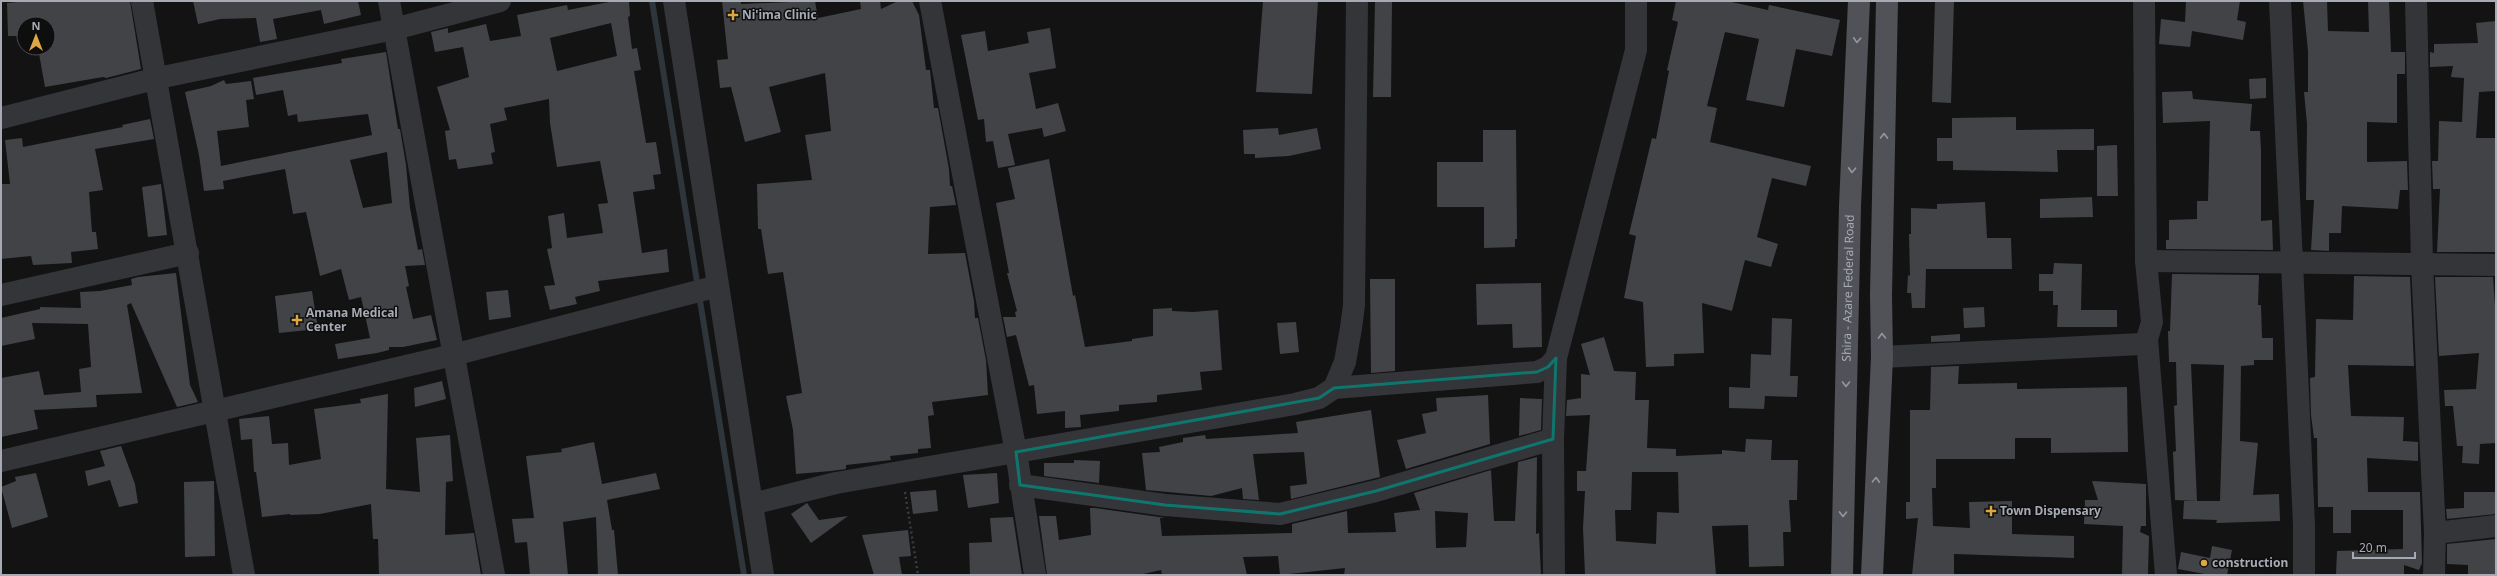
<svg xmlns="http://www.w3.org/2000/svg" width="2497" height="576" font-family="'Noto Sans',sans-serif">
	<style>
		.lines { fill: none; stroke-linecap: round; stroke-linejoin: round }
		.stream { stroke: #2e353b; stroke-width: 6 }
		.building { fill: #424347; fill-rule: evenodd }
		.path { stroke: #3a3c40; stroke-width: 2.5; stroke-dasharray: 2 3; stroke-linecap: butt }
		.minor { stroke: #343539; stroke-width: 22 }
		.tertiary { stroke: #343539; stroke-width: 22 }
		.primary { stroke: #515257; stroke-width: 22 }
		.oneway { stroke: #9598a1 }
		.marked { fill: none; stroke: #0f766e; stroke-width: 3; stroke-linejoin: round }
		.poi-dot { fill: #dda842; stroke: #0e0e0f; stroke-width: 1.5 }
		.labels { text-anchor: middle; stroke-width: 3; stroke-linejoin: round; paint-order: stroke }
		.poi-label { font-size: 12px; font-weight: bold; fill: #a6aab3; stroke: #0e0e0f; text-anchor: start }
		.street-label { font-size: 12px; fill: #a6aab3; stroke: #0e0e0f }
	</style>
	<rect width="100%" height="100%" fill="#131314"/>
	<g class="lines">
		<!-- stream -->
		<polyline class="stream" points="652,1 744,575"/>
	</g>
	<!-- building -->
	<g class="building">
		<polygon points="28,1 130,1 141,69 106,78 103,77 45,87 38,48 48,48 48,24 24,24 24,36 8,36 7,3"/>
		<polygon points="193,1 358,1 361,15 324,24 321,10 273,19 277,39 260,42 256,18 220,19 198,24"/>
		<path d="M 614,1 L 629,1 L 630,16 L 628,17 L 632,49 L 637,48 L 641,70 L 634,71 L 646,143 L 656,142 L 661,174 L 653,175 L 655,189 L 633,192 L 642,253 L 667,249 L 669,272 L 598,281 L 600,291 L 575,297 L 577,304 L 550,310 L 544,286 L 555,285 L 547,249 L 552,248 L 548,216 L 564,213 L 567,238 L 603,233 L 598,204 L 608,203 L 600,161 L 557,167 L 550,123 L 549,99 L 504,108 L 507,120 L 490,124 L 495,152 L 491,153 L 493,164 L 458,169 L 456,159 L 449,160 L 445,131 L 450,130 L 437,87 L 469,77 L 463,47 L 435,52 L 431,32 L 448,28 L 448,33 L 486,24 L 490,41 L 521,36 L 517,15 L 567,5 L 568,10 ZM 611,23 L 617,56 L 557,71 L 550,38 Z"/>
		<polygon points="722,1 741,1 741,4 815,1 818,18 861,9 860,1 880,1 881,9 898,1 912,1 919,15 926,70 930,70 934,108 938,108 949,169 950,186 952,186 956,205 930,207 928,254 965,253 974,301 975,318 978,318 986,360 988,395 932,402 934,415 928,416 931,448 918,449 918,453 890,456 891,460 846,465 846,469 831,471 796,474 793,430 786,396 802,393 783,272 768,274 761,229 758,229 757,184 812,180 805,135 831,131 825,73 769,87 781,132 745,142 731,87 720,88 717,60 728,59"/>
		<polygon points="1263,1 1318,1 1312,94 1256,92"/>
		<polygon points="1375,1 1392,1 1391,97 1373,97"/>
		<polygon points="1676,1 1727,1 1768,10 1769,5 1840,20 1832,56 1796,49 1784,107 1746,100 1759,39 1725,32 1707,106 1717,108 1710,142 1811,166 1806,186 1772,178 1757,237 1778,244 1771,267 1745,260 1732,311 1702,303 1704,353 1674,354 1674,366 1646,367 1643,302 1624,298 1636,236 1629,234 1652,138 1656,139 1669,71 1667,70 1678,22 1672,20"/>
		<polygon points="1935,1 1954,1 1951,103 1932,102"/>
		<polygon points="2186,1 2240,1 2237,20 2246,22 2243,40 2192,31 2190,47 2159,44 2161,19 2185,22"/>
		<polygon points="2303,1 2327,1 2328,31 2369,32 2368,1 2389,1 2391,52 2405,52 2405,74 2397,74 2397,123 2367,122 2367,162 2407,161 2408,190 2400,190 2398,209 2342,206 2341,233 2329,233 2329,251 2311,250 2314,200 2306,200 2307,124 2304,92 2308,92 2308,51"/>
		<polygon points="2496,21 2496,91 2479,92 2476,138 2496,138 2496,252 2437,252 2440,189 2433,189 2432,161 2438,161 2439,121 2462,122 2464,78 2451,77 2453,66 2430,67 2430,52 2434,53 2434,44 2478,43 2476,23"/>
		<polygon points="1050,28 1056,68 1029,73 1036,109 1058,103 1066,131 1044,137 1042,128 1008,134 1015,165 998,168 993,141 986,142 984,119 978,120 961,35 985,31 988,51 1029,43 1027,32"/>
		<path d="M 386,52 L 398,129 L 400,129 L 406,165 L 410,208 L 418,250 L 422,249 L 425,265 L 405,266 L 409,286 L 406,287 L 413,319 L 431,315 L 437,340 L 403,347 L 389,347 L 389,350 L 377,353 L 338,359 L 335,344 L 370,338 L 361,297 L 349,300 L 341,269 L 320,276 L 306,212 L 293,214 L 285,169 L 223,181 L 224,189 L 204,191 L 199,155 L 185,92 L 211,86 L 224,80 L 226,84 L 251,81 L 254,99 L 246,100 L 249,127 L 217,131 L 221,166 L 372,135 L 368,114 L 298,122 L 297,114 L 288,116 L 283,90 L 256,95 L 253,78 L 342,63 L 341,59 ZM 387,152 L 392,203 L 363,208 L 350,160 Z"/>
		<polygon points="2266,78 2266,98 2250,99 2249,79"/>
		<polygon points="2192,91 2193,99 2252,104 2250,131 2260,131 2261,150 2261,221 2272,220 2273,250 2166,249 2166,240 2169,240 2169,220 2197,219 2197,201 2208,201 2210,121 2163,123 2162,92"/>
		<polygon points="2016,117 2016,130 2094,129 2094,150 2057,150 2058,172 1953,170 1953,161 1937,161 1937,138 1952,138 1952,118"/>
		<polygon points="150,119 154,139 95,149 103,190 89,192 92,232 96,232 98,249 71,252 72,263 33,265 31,256 1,259 1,184 10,184 5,140 22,138 23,147 123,127 122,125"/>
		<polygon points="1278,128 1279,135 1317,128 1321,149 1289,156 1255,158 1255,154 1244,154 1243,130"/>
		<polygon points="1483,130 1516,130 1517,239 1515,239 1515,247 1484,248 1484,207 1437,207 1437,162 1483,162"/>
		<polygon points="2117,145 2118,196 2097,196 2097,146"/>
		<polygon points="1049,159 1073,296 1075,295 1085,347 1132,341 1132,339 1153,336 1153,309 1172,308 1172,311 1193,312 1218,310 1222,370 1200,372 1202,390 1157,395 1157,402 1119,405 1119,411 1080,415 1081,427 1065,428 1065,411 1037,414 1034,385 1029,386 1016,335 1007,337 1003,317 1016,317 1015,312 1017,311 1007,273 1009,273 996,203 1015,199 1008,168"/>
		<polygon points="161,184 167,235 148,237 142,187"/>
		<polygon points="2092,197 2093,217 2040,218 2040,199"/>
		<polygon points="1985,202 1987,238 2011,238 2012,269 1926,269 1925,308 1912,308 1911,293 1907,293 1908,275 1910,276 1909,234 1911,234 1911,208 1937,209 1937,204"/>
		<polygon points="2054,263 2082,264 2081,310 2117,310 2117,327 2057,327 2058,305 2053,305 2053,291 2039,291 2039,274 2053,274"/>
		<polygon points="176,273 190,385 198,402 177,407 131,303 127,305 142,393 96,395 97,407 34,410 38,429 1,437 1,378 39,371 44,395 81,392 79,369 91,367 88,324 32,323 35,339 1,346 1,318 40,309 40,307 81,308 80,292 100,291 132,285 131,279 138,277"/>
		<polygon points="2172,274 2259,275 2258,305 2261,305 2262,338 2273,338 2273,360 2254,360 2254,365 2241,366 2240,441 2258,443 2253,495 2279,494 2280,521 2216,523 2217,520 2183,519 2184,501 2220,501 2224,365 2191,364 2197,501 2175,500 2173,452 2176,451 2174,406 2177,405 2176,362 2169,362 2168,331 2170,331"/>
		<polygon points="2354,276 2410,277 2414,366 2348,365 2351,416 2404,417 2403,441 2418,442 2418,461 2367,458 2368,492 2420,492 2422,563 2419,570 2404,565 2404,575 2336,575 2337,551 2403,549 2403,510 2351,510 2351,533 2333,533 2333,507 2318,507 2317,438 2314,438 2311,415 2310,378 2315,377 2316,319 2353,320"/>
		<polygon points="2435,277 2493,277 2496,319 2496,443 2480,444 2479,464 2462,463 2463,446 2457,446 2453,406 2445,406 2444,390 2476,389 2479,353 2439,356"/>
		<polygon points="1370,279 1395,279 1395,371 1371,373"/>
		<polygon points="1541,283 1542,347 1513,348 1512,324 1477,325 1476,284"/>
		<polygon points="508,290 511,317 489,320 486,292"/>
		<polygon points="312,291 318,329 279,333 275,296"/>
		<polygon points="1984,307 1985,327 1964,328 1963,308"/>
		<polygon points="1772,318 1792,319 1790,376 1798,376 1797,397 1765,396 1764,409 1729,408 1729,387 1750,388 1751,354 1771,355"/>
		<polygon points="1296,322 1299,352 1280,354 1277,323"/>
		<polygon points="1960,334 1960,341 1931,342 1931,336"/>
		<path d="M 1604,337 L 1614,371 L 1636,372 L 1635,400 L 1649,400 L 1647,448 L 1676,449 L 1676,456 L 1722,454 L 1722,450 L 1745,452 L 1746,439 L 1772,440 L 1771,460 L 1798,460 L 1797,500 L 1789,500 L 1791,532 L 1783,532 L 1784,566 L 1749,567 L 1748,525 L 1712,526 L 1716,575 L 1585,575 L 1583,528 L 1585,491 L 1577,491 L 1577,471 L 1586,471 L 1590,415 L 1566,416 L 1567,400 L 1581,398 L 1581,374 L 1590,375 L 1581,344 ZM 1632,472 L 1678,472 L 1679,513 L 1657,512 L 1656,544 L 1616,541 L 1615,510 L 1631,510 Z"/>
		<polygon points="1959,366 1958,384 2017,383 2017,389 2127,387 2128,452 2051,453 2051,438 2015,438 2015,459 1936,459 1936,488 1932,488 1933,526 1970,528 1969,502 2012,501 2012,534 2074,536 2074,558 1954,554 1954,575 1912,575 1918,518 1906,519 1906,502 1910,502 1910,410 1930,410 1931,367"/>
		<polygon points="442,381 446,399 415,407 414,388"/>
		<polygon points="388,394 386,489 420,492 416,438 450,435 453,481 446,482 445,535 474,533 481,575 379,575 378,539 373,539 371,504 320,514 290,515 290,514 262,517 256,472 254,472 252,439 241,440 239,419 269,416 272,444 288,443 289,465 321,459 314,409 361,403 360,399"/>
		<polygon points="1488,395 1490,444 1406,469 1397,440 1426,433 1422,414 1437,411 1436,398"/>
		<polygon points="1520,398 1542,399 1541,430 1519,436"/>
		<polygon points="1371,410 1380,477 1291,499 1290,486 1307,484 1304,452 1253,454 1259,500 1243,499 1242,488 1211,496 1146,490 1142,453 1160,452 1159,447 1183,442 1183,438 1205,435 1206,439 1298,433 1296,422"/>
		<polygon points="594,442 602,484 656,473 660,489 607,500 612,530 614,530 618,575 598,575 596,517 563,522 568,575 530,575 527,542 515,543 512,519 534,518 526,456 562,452 561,449"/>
		<polygon points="121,446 135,484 138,503 119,507 110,480 88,486 85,471 105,466 100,451"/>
		<path d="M 1537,457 L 1536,534 L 1539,533 L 1541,575 L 1344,575 L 1345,568 L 1280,575 L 1278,556 L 1243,557 L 1247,575 L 1162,575 L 1161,570 L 1139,575 L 1047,575 L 1039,516 L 1056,516 L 1059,540 L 1091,535 L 1090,508 L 1095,508 L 1166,518 L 1160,518 L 1162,536 L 1292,533 L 1292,524 L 1347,511 L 1348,533 L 1396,532 L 1394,513 L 1420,510 L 1414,493 L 1491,470 L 1494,521 L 1515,521 L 1518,462 ZM 1435,511 L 1468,513 L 1466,547 L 1436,548 Z"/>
		<polygon points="1074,460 1100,461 1099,483 1044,476 1044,463 1074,463"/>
		<polygon points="36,473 48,517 12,528 1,487 16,481 15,477"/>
		<polygon points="997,473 999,503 968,508 963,475"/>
		<polygon points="214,481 215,556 185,557 184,482"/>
		<polygon points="2092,481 2146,484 2146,526 2141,526 2140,532 2149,536 2148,575 2122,575 2123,526 2084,524 2085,500 2098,500"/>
		<polygon points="936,490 938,511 913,514 910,492"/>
		<polygon points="2464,492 2496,492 2496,514 2447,519 2446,509 2464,508"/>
		<polygon points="807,503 819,520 848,516 811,543 791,514"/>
		<polygon points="1013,517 1022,575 970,575 969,543 992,542 990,518"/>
		<polygon points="908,530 911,556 899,557 902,575 874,575 862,535"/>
		<polygon points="2496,539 2496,575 2468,575 2468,565 2447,564 2447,544"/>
		<polygon points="2212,546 2232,550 2227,575 2210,575 2178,569 2181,552 2210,558"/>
	</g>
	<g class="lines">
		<!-- path -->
		<polyline class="path" points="905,492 918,575"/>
		<!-- minor -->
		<g class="minor">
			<polyline points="142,1 244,575"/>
			<polyline points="389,1 494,575"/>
			<polyline points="930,1 1016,452 1035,575"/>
			<polyline points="2280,1 2304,525 2304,575"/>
			<polyline points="2416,1 2422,264 2435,533 2434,575"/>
			<polyline points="1,118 158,78 394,29 500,1"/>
			<polyline points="2146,261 2496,265"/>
			<polyline points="1,295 188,253"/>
			<polyline points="2147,339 2166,575"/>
			<polyline points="1882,357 2141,344 2147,339 2152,322 2146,261 2144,1"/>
			<polyline points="1334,388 1537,372 1548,367 1556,358 1636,50 1636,1"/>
			<polyline points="1,461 453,355 718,286"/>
			<polyline points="1020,485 1165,505 1280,514 1376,491 1553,439"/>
			<polyline points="752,504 836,483 1295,404 1319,398 1334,388 1345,362 1351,328 1354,305 1357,1"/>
			<polyline points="2435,533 2496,526"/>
			<polyline points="1554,575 1553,439 1556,358"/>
		</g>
		<!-- tertiary -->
		<polyline class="tertiary" points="674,1 763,575"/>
		<!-- primary -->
		<g class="primary">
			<path id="s1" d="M 1842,575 L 1850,206 L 1859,1"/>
			<polyline points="1872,575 1882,357 1881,295 1887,1"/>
		</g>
	</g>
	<!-- one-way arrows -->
	<defs><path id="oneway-chevron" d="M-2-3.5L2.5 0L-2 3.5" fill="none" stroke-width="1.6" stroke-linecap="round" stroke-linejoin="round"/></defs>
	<g class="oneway">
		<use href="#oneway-chevron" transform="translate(1857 40) rotate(93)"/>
		<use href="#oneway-chevron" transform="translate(1884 136) rotate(-89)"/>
		<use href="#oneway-chevron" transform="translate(1852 170) rotate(93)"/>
		<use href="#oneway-chevron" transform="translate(1882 336) rotate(-91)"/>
		<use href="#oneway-chevron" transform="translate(1846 384) rotate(91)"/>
		<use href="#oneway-chevron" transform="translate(1876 480) rotate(-87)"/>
		<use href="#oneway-chevron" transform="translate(1843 514) rotate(91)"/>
	</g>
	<!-- marked area -->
	<path class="marked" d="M 1556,358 L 1553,439 L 1376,491 L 1280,514 L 1165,505 L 1020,485 L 1016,452 L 1319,398 L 1334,388 L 1537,372 L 1548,367 Z"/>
	<!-- markers -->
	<g class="poi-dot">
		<path d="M731 9h4v4h4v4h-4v4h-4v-4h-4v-4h4z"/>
		<path d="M295 314h4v4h4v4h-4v4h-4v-4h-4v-4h4z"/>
		<path d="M1989 505h4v4h4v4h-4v4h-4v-4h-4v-4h4z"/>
		<circle cx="2204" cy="563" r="4"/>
	</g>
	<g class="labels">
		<!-- poi labels -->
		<g class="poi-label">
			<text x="742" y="19">Ni'ima Clinic</text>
			<text x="306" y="317">Amana Medical<tspan x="306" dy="14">Center</tspan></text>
			<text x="2000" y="515">Town Dispensary</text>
			<text x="2212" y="567">construction</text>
		</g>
		<!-- street labels -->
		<g class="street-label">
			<text dy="4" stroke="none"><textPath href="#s1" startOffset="287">Shira - Azare Federal Road</textPath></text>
		</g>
	</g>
	<!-- border -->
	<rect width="2497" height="576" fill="none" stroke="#a6aab3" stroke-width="4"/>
	<!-- north arrow -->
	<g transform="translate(36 36)"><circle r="19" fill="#0e0e0f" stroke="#4b4c51"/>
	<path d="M0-3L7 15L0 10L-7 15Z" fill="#dda842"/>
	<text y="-6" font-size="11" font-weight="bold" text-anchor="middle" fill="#a6aab3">N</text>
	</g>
	<!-- scale -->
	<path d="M2353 552v6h62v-6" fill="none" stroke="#a6aab3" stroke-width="2"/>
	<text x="2359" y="552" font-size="12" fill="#a6aab3" stroke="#0e0e0f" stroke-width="3" paint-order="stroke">20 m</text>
</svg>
